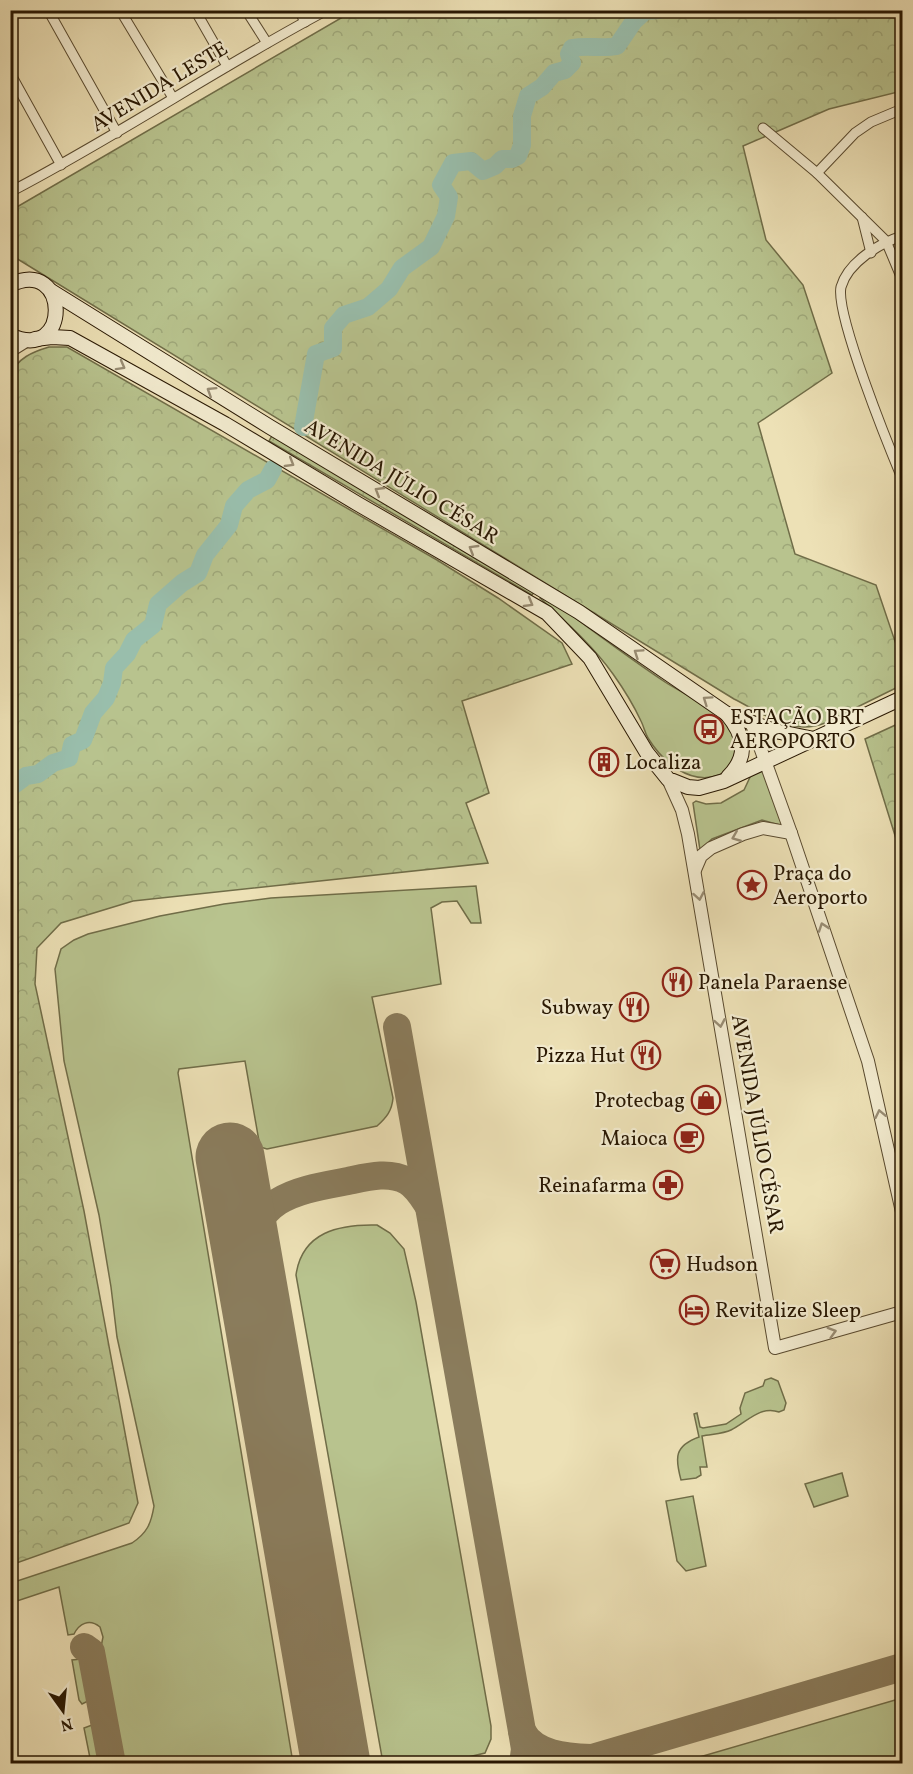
<svg xmlns="http://www.w3.org/2000/svg" width="913" height="1774" font-family="Vollkorn,serif">
	<style>
		.grass { fill: #b8c38e; stroke: #706d48; stroke-width: 1.5 }
		.forest { fill: url(#forest-crowns); stroke: #706d48; stroke-width: 1.5 }
		.lines { fill: none; stroke-linecap: round; stroke-linejoin: round }
		.river { stroke: #99beac; stroke-width: 18 }
		.taxiway { stroke: #8a7c5c; stroke-width: 28 }
		.runway { stroke: #8a7c5c; stroke-width: 69 }
		.minor-casing { stroke: #594a2f; stroke-width: 11 }
		.tertiary-casing { stroke: #594a2f; stroke-width: 14 }
		.secondary-casing { stroke: #281702; stroke-width: 16 }
		.minor { stroke: #f3ecd0; stroke-width: 9 }
		.tertiary { stroke: #f3ecd0; stroke-width: 12 }
		.secondary { stroke: #f3ecd0; stroke-width: 14 }
		.oneway { stroke: #988c73 }
		.labels { text-anchor: middle; stroke-width: 4.5; stroke-linejoin: round; paint-order: stroke }
		.street-label { font-size: 21px; fill: #281702; stroke: #f3ecd0 }
		.poi-label { font-size: 21px; fill: #281702; stroke: #f3ecd0; text-anchor: start }
	</style>
	<defs>
		<pattern id="forest-crowns" width="20" height="18" patternUnits="userSpaceOnUse" patternTransform="scale(1.5)"><rect width="20" height="18" fill="#b8c38e"/><path d="M2 6a3 3 0 1 1 6 0M12 15a3 3 0 1 1 6 0" fill="none" stroke="#9ea779"/></pattern>
	</defs>
	<rect width="100%" height="100%" fill="#ede1b6"/>
	<filter id="stains"><feTurbulence type="fractalNoise" baseFrequency=".00333" numOctaves="4"/><feColorMatrix values="0 0 0 0 .2 0 0 0 0 .09 0 0 0 0 .02 0 0 0 .5 -.17"/></filter>
	<radialGradient id="worn" r=".72"><stop offset=".6" stop-color="#630" stop-opacity="0"/><stop offset="1" stop-color="#630" stop-opacity=".3"/></radialGradient>
	<!-- grass -->
	<g class="grass">
		<path d="M 542,594 C 583,623 623,654 665,682 C 680,692 716,709 726,721 C 740,738 743,766 719,775 C 690,786 662,761 648,738 C 645,733 644,727 641,721 C 634,706 623,688 613,674 C 593,646 566,622 540,598 Z"/>
		<polygon points="764,770 783,826 762,820 712,839 700,850 693,803 696,801 706,804 721,803 744,790 751,775"/>
		<path d="M 476,886 L 481,923 L 471,923 L 457,901 L 442,902 L 431,908 L 441,984 L 372,997 L 393,1098 C 392,1111 386,1118 377,1126 L 267,1149 L 260,1147 L 245,1061 L 179,1069 L 178,1073 L 293,1763 L 122,1763 L 101,1647 L 103,1637 L 100,1627 C 89,1618 79,1624 74,1634 L 68,1635 L 59,1587 L 11,1603 L 11,1583 L 132,1543 C 147,1533 151,1524 154,1506 L 117,1337 L 111,1287 L 99,1215 L 64,1061 L 55,969 L 61,949 L 74,940 L 88,934 L 160,916 L 224,904 L 271,898 Z"/>
		<path d="M 377,1225 L 390,1233 L 404,1249 L 416,1302 L 491,1726 L 491,1739 L 485,1753 L 443,1763 L 383,1763 L 296,1275 C 302,1232 339,1224 377,1225 Z"/>
		<path d="M 771,1378 L 778,1381 L 786,1403 L 784,1410 L 779,1412 C 760,1405 746,1423 731,1430 C 723,1434 711,1434 702,1436 L 707,1467 L 700,1467 L 701,1475 L 696,1478 L 681,1480 C 675,1458 674,1446 699,1437 L 694,1414 L 697,1413 L 700,1427 L 703,1428 L 726,1424 L 741,1414 L 740,1408 L 745,1393 L 763,1386 L 765,1380 Z"/>
		<polygon points="842,1473 848,1496 814,1507 805,1484"/>
		<polygon points="693,1496 706,1566 686,1571 677,1561 666,1501"/>
		<polygon points="81,1659 90,1700 82,1704 79,1700 72,1660"/>
		<polygon points="902,1698 902,1763 679,1763"/>
		<polygon points="92,1725 94,1726 101,1763 91,1763 84,1728"/>
	</g>
	<!-- forest -->
	<g class="forest">
		<path d="M 353,11 L 902,11 L 902,91 L 829,109 L 743,146 L 766,240 L 803,285 L 832,373 L 758,423 L 795,554 L 876,585 L 902,662 L 902,685 L 825,723 C 791,736 764,714 734,699 L 11,255 L 10,211 Z"/>
		<path d="M 49,347 L 67,347 L 437,560 L 498,598 L 562,643 L 572,664 L 462,701 L 489,793 L 466,803 L 488,863 L 133,901 L 61,923 L 37,948 L 35,984 L 84,1211 L 138,1503 L 129,1523 L 11,1565 L 10,375 C 18,358 32,352 49,347 Z"/>
		<polygon points="273,434 535,591 532,595 269,441"/>
		<polygon points="902,722 902,858 865,739"/>
	</g>
	<g class="lines">
		<!-- river -->
		<g class="river">
			<path d="M 303,427 L 316,354 L 333,348 L 333,328 L 344,315 L 368,307 L 389,289 L 402,268 L 431,247 L 446,216 L 449,197 L 441,185 L 453,163 L 471,161 L 483,171 L 495,166 L 502,159 L 512,159 L 518,156 L 522,145 L 522,116 L 528,96 L 542,87 L 554,73 L 565,70 L 572,63 L 569,54 L 572,48 C 587,45 602,49 617,46 L 634,21 L 645,11 L 659,10"/>
			<polyline points="10,788 26,776 38,774 53,763 69,758 72,745 83,740 93,713 106,698 112,683 114,668 127,654 134,640 153,625 158,604 182,583 198,573 205,555 229,525 234,506 248,490 267,480 273,469"/>
		</g>
		<!-- taxiway -->
		<g class="taxiway">
			<polyline points="397,1027 522,1731 525,1749 523,1764"/>
			<path d="M 248,1260 C 254,1196 295,1191 348,1181 C 367,1177 389,1171 407,1181 C 416,1186 422,1196 428,1205"/>
			<polyline points="84,1647 91,1652 112,1764"/>
			<path d="M 522,1731 C 534,1755 567,1757 591,1758"/>
			<polyline points="572,1764 902,1667"/>
		</g>
		<!-- runway -->
		<polyline class="runway" points="230,1157 336,1764"/>
		<!-- minor casing -->
		<g class="minor-casing">
			<g id="minor">
				<polyline points="48,10 117,133"/>
				<polyline points="120,10 173,98"/>
				<polyline points="195,10 227,66"/>
				<polyline points="246,10 267,43"/>
				<polyline points="299,10 305,22"/>
				<polyline points="10,73 61,165"/>
				<polyline points="763,128 817,173 886,241 902,279"/>
				<polyline points="817,173 855,133 871,122 902,109"/>
				<path d="M 10,192 C 118,136 219,67 327,10"/>
				<polyline points="862,217 871,253"/>
				<path d="M 902,236 C 880,243 848,262 841,287 C 835,314 889,447 902,478"/>
			</g>
		</g>
		<!-- tertiary casing -->
		<g class="tertiary-casing">
			<g id="tertiary">
				<polyline points="10,351 26,341"/>
				<polyline points="751,722 791,833 868,1061 902,1212"/>
				<polyline points="668,779 682,810 688,834 775,1348 902,1312"/>
				<polyline points="695,870 701,856 711,848 743,834 763,828 791,833"/>
			</g>
		</g>
		<!-- secondary casing -->
		<g class="secondary-casing">
			<g id="secondary">
				<path d="M 10,285 C 70,255 72,365 10,335"/>
				<polyline points="51,291 270,427 579,612 727,714 775,731 814,739"/>
				<polyline points="35,339 52,337 70,338 225,424 358,504 547,613 590,658 647,753 668,779 688,787 699,788 724,781 902,698"/>
				<path d="M 727,714 C 745,736 749,756 728,777"/>
			</g>
		</g>
		<!-- minor -->
		<use href="#minor" class="minor"/>
		<!-- tertiary -->
		<use href="#tertiary" class="tertiary"/>
		<!-- secondary -->
		<use href="#secondary" class="secondary"/>
	</g>
	<!-- one-way arrows -->
	<defs><path id="oneway-chevron" d="M-2-3.5L2.5 0L-2 3.5" fill="none" stroke-width="1.6" stroke-linecap="round" stroke-linejoin="round" transform="scale(1.5)"/></defs>
	<g class="oneway">
		<use href="#oneway-chevron" transform="translate(121 366) rotate(29)"/>
		<use href="#oneway-chevron" transform="translate(211 391) rotate(-148)"/>
		<use href="#oneway-chevron" transform="translate(290 463) rotate(31)"/>
		<use href="#oneway-chevron" transform="translate(379 491) rotate(-149)"/>
		<use href="#oneway-chevron" transform="translate(473 549) rotate(-149)"/>
		<use href="#oneway-chevron" transform="translate(529 603) rotate(30)"/>
		<use href="#oneway-chevron" transform="translate(638 653) rotate(-146)"/>
		<use href="#oneway-chevron" transform="translate(707 700) rotate(-145)"/>
		<use href="#oneway-chevron" transform="translate(736 837) rotate(158)"/>
		<use href="#oneway-chevron" transform="translate(699 896) rotate(80)"/>
		<use href="#oneway-chevron" transform="translate(823 927) rotate(-109)"/>
		<use href="#oneway-chevron" transform="translate(720 1023) rotate(80)"/>
		<use href="#oneway-chevron" transform="translate(880 1114) rotate(-102)"/>
		<use href="#oneway-chevron" transform="translate(832 1332) rotate(-16)"/>
	</g>
	<!-- icons -->
	<defs>
		<g id="bus-ring" transform="scale(1.5)"><circle r="9.5" fill="#f3ecd0" stroke="#8f2418" stroke-width="1.5"/><path d="M-5-6H5V4H4V6H2V4H-2V6H-4V4H-5ZM-3.5-4V0h7V-4ZM-3.5 1.2v1.5H-2V1.2ZM2 1.2v1.5H3.5V1.2Z" fill="#8f2418"/></g>
		<g id="building-ring" transform="scale(1.5)"><circle r="9.5" fill="#f3ecd0" stroke="#8f2418" stroke-width="1.5"/><path d="M-4-6H4V6H1V3H-1V6H-4ZM-2.5-4.3h1.7v1.8h-1.7ZM.8-4.3h1.7v1.8H.8ZM-2.5-1h1.7V.8h-1.7ZM.8-1h1.7V.8H.8Z" fill="#8f2418"/></g>
		<g id="sight-ring" transform="scale(1.5)"><circle r="9.5" fill="#f3ecd0" stroke="#8f2418" stroke-width="1.5"/><path d="M0-6L1.8-2.2L6-1.7L2.9 1.2L3.7 5.4L0 3.3L-3.7 5.4L-2.9 1.2L-6-1.7L-1.8-2.2Z" fill="#8f2418"/></g>
		<g id="restaurant-ring" transform="scale(1.5)"><circle r="9.5" fill="#f3ecd0" stroke="#8f2418" stroke-width="1.5"/><path d="M-5-6h1v4h1v-4h1v4h1v-4h1v5L-1.5 .5V6h-2V.5L-5-1ZM5-6V6H3V1.5H1.5Q1.5-4 5-6Z" fill="#8f2418"/></g>
		<g id="shop-ring" transform="scale(1.5)"><circle r="9.5" fill="#f3ecd0" stroke="#8f2418" stroke-width="1.5"/><path d="M-5-2.5h2.3a2.7 3.5 0 0 1 5.4 0H5L5.5 6h-11ZM-1.5-2.5h3a1.5 2.3 0 0 0-3 0Z" fill="#8f2418"/></g>
		<g id="cafe-ring" transform="scale(1.5)"><circle r="9.5" fill="#f3ecd0" stroke="#8f2418" stroke-width="1.5"/><path d="M-5.5-4.5H6V0H3Q3 3.5 0 3.5H-2.5Q-5.5 3.5-5.5 0ZM3-3.2v2h1.7v-2ZM-6 4.5H4V6H-6Z" fill="#8f2418"/></g>
		<g id="pharmacy-ring" transform="scale(1.5)"><circle r="9.5" fill="#f3ecd0" stroke="#8f2418" stroke-width="1.5"/><path d="M-2-6h4v4h4v4h-4v4h-4v-4h-4v-4h4Z" fill="#8f2418"/></g>
		<g id="supermarket-ring" transform="scale(1.5)"><circle r="9.5" fill="#f3ecd0" stroke="#8f2418" stroke-width="1.5"/><path d="M-6-5.5h2.5l.6 2H6L4.5 2H-2.5L-4.4-4H-6ZM-1.5 3.2a1.3 1.3 0 1 0 .1 0ZM3 3.2a1.3 1.3 0 1 0 .1 0Z" fill="#8f2418"/></g>
		<g id="hotel-ring" transform="scale(1.5)"><circle r="9.5" fill="#f3ecd0" stroke="#8f2418" stroke-width="1.5"/><path d="M-6-4.5h1.5V1H6V5H4.5V3h-9V5H-6ZM-4 0a1.8 1.8 0 1 1 3.6 0ZM.5 0V-2.5h3Q6-2.5 6 0Z" fill="#8f2418"/></g>
	</defs>
	<g fill-rule="evenodd">
		<use href="#bus-ring" x="709" y="729"/>
		<use href="#building-ring" x="604" y="762"/>
		<use href="#sight-ring" x="752" y="885"/>
		<use href="#restaurant-ring" x="677" y="982"/>
		<use href="#restaurant-ring" x="634" y="1007"/>
		<use href="#restaurant-ring" x="646" y="1055"/>
		<use href="#shop-ring" x="706" y="1100"/>
		<use href="#cafe-ring" x="689" y="1138"/>
		<use href="#pharmacy-ring" x="668" y="1185"/>
		<use href="#supermarket-ring" x="665" y="1264"/>
		<use href="#hotel-ring" x="694" y="1310"/>
	</g>
	<g class="labels">
		<!-- street labels -->
		<g class="street-label">
			<text transform="translate(159 86) rotate(-31)" y="7">AVENIDA LESTE</text>
			<text transform="translate(402 481) rotate(31)" y="7">AVENIDA JÚLIO CÉSAR</text>
			<text transform="translate(758 1124) rotate(80)" y="7">AVENIDA JÚLIO CÉSAR</text>
		</g>
		<!-- poi labels -->
		<g class="poi-label">
			<text x="730" y="724">ESTAÇÃO BRT<tspan x="730" dy="24">AEROPORTO</tspan></text>
			<text x="625" y="769">Localiza</text>
			<text x="773" y="880">Praça do<tspan x="773" dy="24">Aeroporto</tspan></text>
			<text x="698" y="989">Panela Paraense</text>
			<text x="613" y="1014" text-anchor="end">Subway</text>
			<text x="625" y="1062" text-anchor="end">Pizza Hut</text>
			<text x="685" y="1107" text-anchor="end">Protecbag</text>
			<text x="668" y="1145" text-anchor="end">Maioca</text>
			<text x="647" y="1192" text-anchor="end">Reinafarma</text>
			<text x="686" y="1271">Hudson</text>
			<text x="715" y="1317">Revitalize Sleep</text>
		</g>
	</g>
	<!-- margin -->
	<rect width="913" height="1774" fill="none" stroke="#ede1b6" stroke-width="36"/>
	<rect x="12" y="12" width="889" height="1750" fill="none" stroke="#281702" stroke-width="3"/>
	<rect x="18" y="18" width="877" height="1738" fill="none" stroke="#281702" stroke-width="1.5"/>
	<!-- north arrow -->
	<g transform="translate(63 1711) rotate(165)" stroke="#f3ecd0" stroke-width="4.5" paint-order="stroke">
	<path d="M0-4.5L10 22L0 15L-10 22Z" fill="#281702"/>
	<text y="-9" font-size="16" font-weight="bold" text-anchor="middle" fill="#281702">N</text>
	</g>
	<rect width="100%" height="100%" filter="url(#stains)"/>
	<rect width="100%" height="100%" fill="url(#worn)"/>
</svg>
